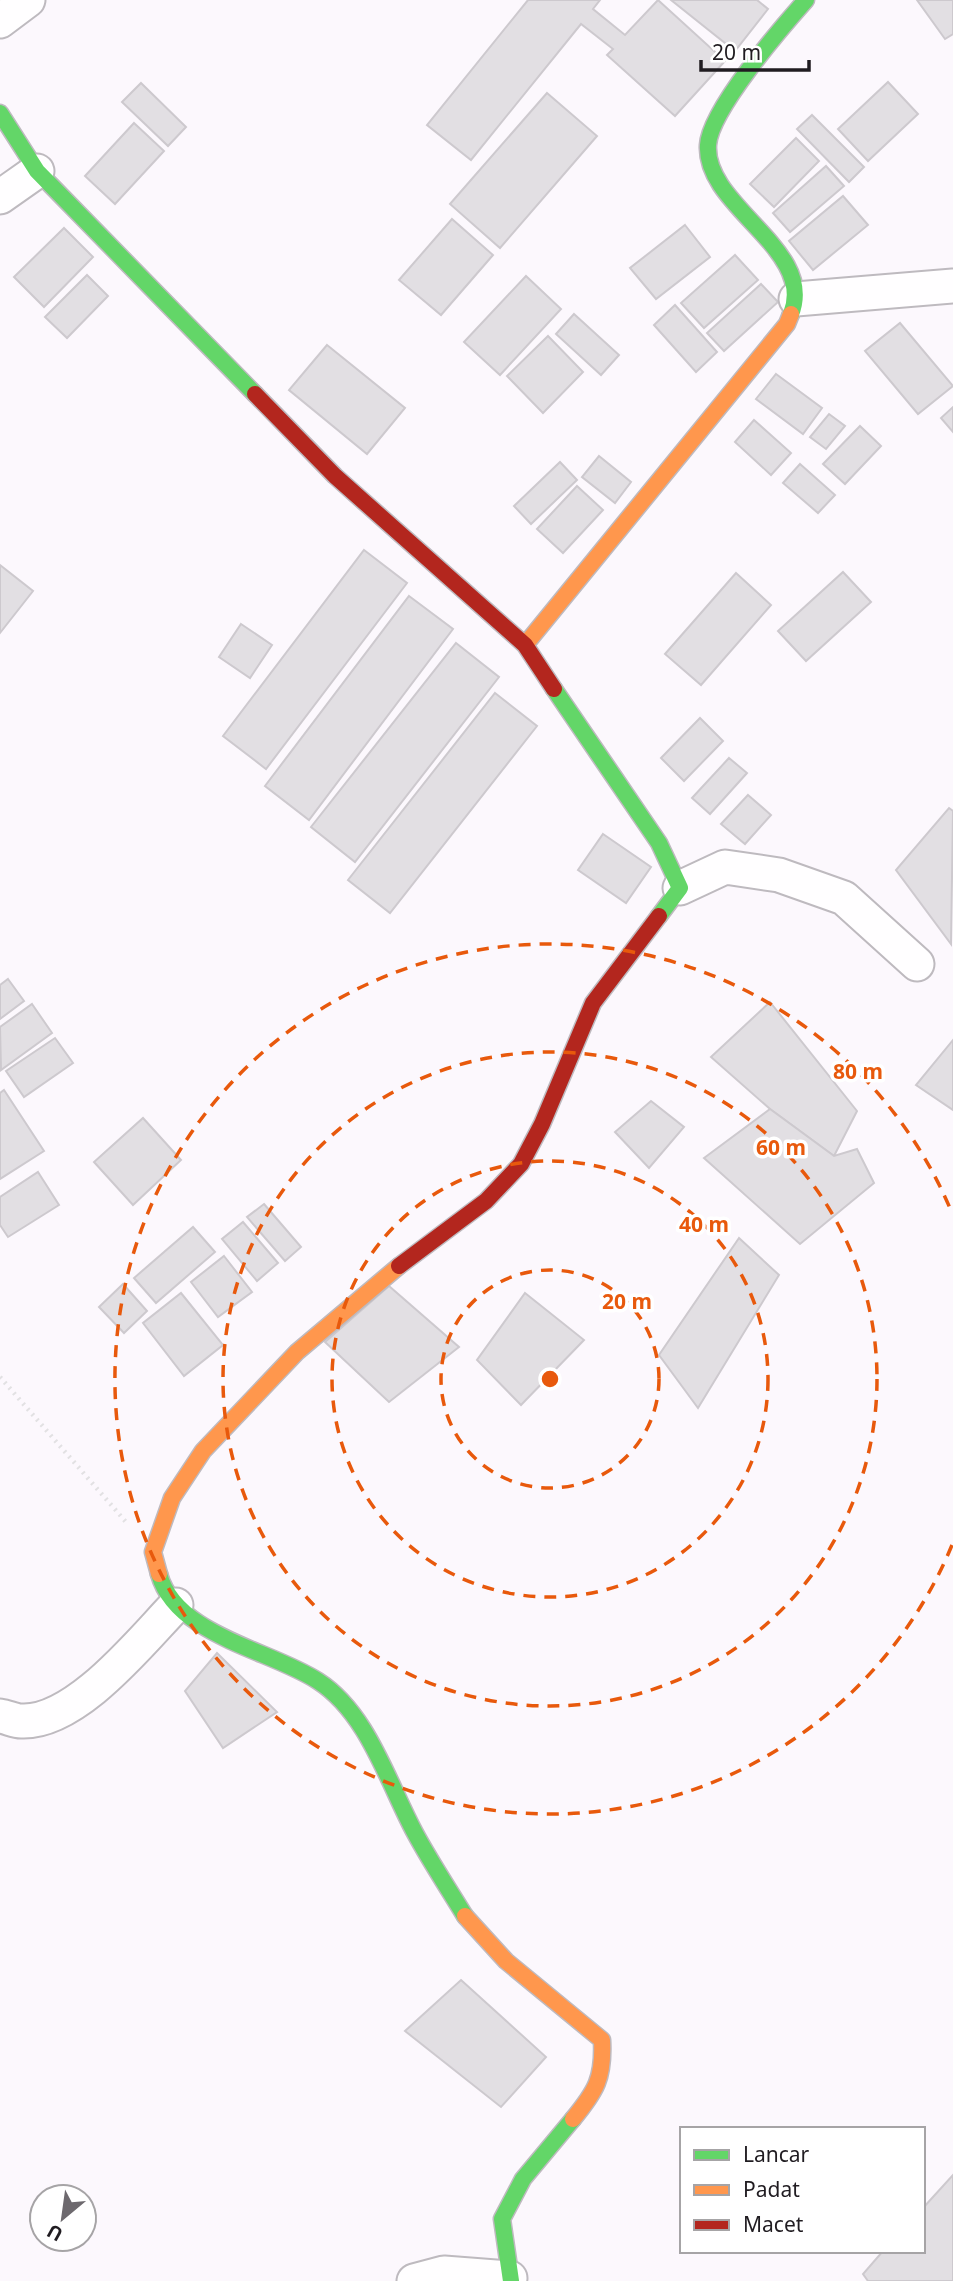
<svg xmlns="http://www.w3.org/2000/svg" width="953" height="2281" font-family="'Noto Sans',sans-serif">
	<style>
		.building { fill: #e2dfe3; stroke: #cdc9ce; stroke-width: 2 }
		.lines { fill: none; stroke-linecap: round; stroke-linejoin: round }
		.street-casing { stroke: #bebabf; stroke-width: 37 }
		.fast-casing { stroke: #bebabf; stroke-width: 19 }
		.slow-casing { stroke: #bebabf; stroke-width: 19 }
		.jam-casing { stroke: #bebabf; stroke-width: 19 }
		.path { stroke: #e2e1e3; stroke-width: 4.5; stroke-dasharray: 2 5; stroke-linecap: butt }
		.street { stroke: #fffeff; stroke-width: 33 }
		.fast { stroke: #63d668; stroke-width: 16 }
		.slow { stroke: #ff974d; stroke-width: 16 }
		.jam { stroke: #b3261e; stroke-width: 16 }
		.ring { fill: none; stroke: #e8590c; stroke-width: 3.5; stroke-dasharray: 12 9 }
		.centre { fill: #e8590c; stroke: #fff; stroke-width: 3.5 }
		.ring-label { font-size: 21px; text-anchor: middle; font-weight: bold; fill: #e8590c; stroke: #fff; stroke-width: 7; stroke-linejoin: round; paint-order: stroke }
	</style>
	<rect width="100%" height="100%" fill="#fcf8fd"/>
	<!-- building -->
	<g class="building">
		<polygon points="528,0 600,0 593,9 625,35 658,0 725,61 675,116 607,55 613,49 581,24 471,160 427,125"/>
		<polygon points="671,0 757,0 768,9 735,51"/>
		<polygon points="917,0 953,0 953,34 945,39"/>
		<polygon points="888,82 918,114 868,161 838,129"/>
		<polygon points="141,83 186,127 168,146 122,102"/>
		<polygon points="547,93 597,136 500,248 450,204"/>
		<polygon points="812,115 864,167 849,182 797,129"/>
		<polygon points="134,123 164,151 115,204 85,176"/>
		<polygon points="796,138 819,161 774,207 750,184"/>
		<polygon points="826,166 844,186 790,232 773,213"/>
		<polygon points="843,196 868,225 813,270 789,241"/>
		<polygon points="452,219 493,255 441,315 399,280"/>
		<polygon points="685,225 710,257 656,299 630,268"/>
		<polygon points="64,228 93,257 44,307 14,277"/>
		<polygon points="735,255 758,280 704,328 681,303"/>
		<polygon points="87,275 108,296 67,338 45,317"/>
		<polygon points="526,276 561,309 500,375 464,342"/>
		<polygon points="761,284 778,302 724,351 707,333"/>
		<polygon points="675,305 717,352 696,372 654,325"/>
		<polygon points="574,314 619,355 601,375 556,334"/>
		<polygon points="900,323 953,386 918,414 865,351"/>
		<polygon points="548,336 583,372 543,413 507,376"/>
		<polygon points="327,345 405,408 367,454 289,390"/>
		<polygon points="776,374 822,408 803,434 756,399"/>
		<polygon points="953,407 953,432 941,418"/>
		<polygon points="829,414 845,426 826,449 810,437"/>
		<polygon points="754,420 791,453 771,475 735,442"/>
		<polygon points="860,426 881,446 845,484 823,464"/>
		<polygon points="599,456 631,482 615,503 582,477"/>
		<polygon points="560,462 577,480 531,524 514,506"/>
		<polygon points="800,464 835,495 818,513 783,483"/>
		<polygon points="577,486 603,510 563,553 537,529"/>
		<polygon points="364,550 407,583 266,769 223,736"/>
		<polygon points="0,565 33,591 0,633"/>
		<polygon points="843,572 871,602 806,661 778,631"/>
		<polygon points="736,573 771,605 701,685 665,654"/>
		<polygon points="409,596 453,629 309,820 265,786"/>
		<polygon points="241,624 272,645 250,678 219,657"/>
		<polygon points="456,643 499,677 355,862 311,827"/>
		<polygon points="495,693 537,726 390,913 348,880"/>
		<polygon points="700,718 723,741 684,781 661,758"/>
		<polygon points="729,758 747,773 710,814 692,798"/>
		<polygon points="748,795 771,815 745,844 721,824"/>
		<polygon points="949,808 953,811 951,944 896,870"/>
		<polygon points="603,834 651,867 626,903 578,870"/>
		<polygon points="8,979 24,1001 0,1019 0,985"/>
		<polygon points="770,1002 857,1111 834,1156 770,1109 711,1057"/>
		<polygon points="32,1004 52,1033 1,1070 0,1027"/>
		<polygon points="55,1038 73,1063 24,1097 6,1071"/>
		<polygon points="953,1040 953,1110 916,1085"/>
		<polygon points="4,1090 44,1151 0,1179 0,1093"/>
		<polygon points="651,1101 684,1127 649,1168 615,1132"/>
		<polygon points="770,1109 834,1156 857,1149 874,1183 800,1244 704,1158"/>
		<polygon points="143,1118 181,1160 133,1205 94,1162"/>
		<polygon points="38,1172 59,1205 8,1237 0,1225 0,1197"/>
		<polygon points="264,1204 301,1247 285,1261 247,1217"/>
		<polygon points="243,1222 278,1263 257,1281 222,1239"/>
		<polygon points="193,1227 215,1252 156,1303 134,1278"/>
		<polygon points="739,1238 779,1275 698,1408 659,1355"/>
		<polygon points="224,1256 252,1292 218,1317 191,1282"/>
		<polygon points="123,1284 147,1311 124,1333 99,1307"/>
		<polygon points="389,1286 459,1347 389,1402 325,1342"/>
		<polygon points="181,1293 223,1345 184,1376 143,1323"/>
		<polygon points="525,1293 584,1340 521,1405 477,1360"/>
		<polygon points="217,1653 277,1712 223,1748 185,1691"/>
		<polygon points="461,1980 546,2057 501,2107 405,2031"/>
		<polygon points="953,2175 953,2281 868,2281 863,2274 883,2251 923,2251 923,2208"/>
	</g>
	<g class="lines">
		<!-- street casing -->
		<g class="street-casing">
			<g id="street">
				<polyline points="0,21 28,0"/>
				<polyline points="0,197 37,171"/>
				<polyline points="796,299 953,286"/>
				<polyline points="680,888 725,867 779,875 844,898 917,964"/>
				<path d="M 0,1716 C 7,1717 15,1721 21,1721 C 76,1724 142,1640 176,1605"/>
				<polyline points="414,2281 444,2273 510,2278"/>
			</g>
		</g>
		<!-- fast casing -->
		<g class="fast-casing">
			<g id="fast">
				<polyline points="0,113 37,171 255,394"/>
				<path d="M 791,314 C 817,249 704,207 708,145 C 710,110 782,27 806,0"/>
				<polyline points="554,689 659,843 680,888 659,916"/>
				<path d="M 159,1574 C 176,1636 271,1650 318,1681 C 368,1713 388,1783 415,1833 C 430,1861 448,1888 465,1916"/>
				<polyline points="511,2281 502,2219 523,2179 573,2119"/>
			</g>
		</g>
		<!-- slow casing -->
		<g class="slow-casing">
			<g id="slow">
				<polyline points="525,645 787,324 791,314"/>
				<polyline points="159,1574 153,1552 172,1498 203,1451 297,1352 399,1266"/>
				<path d="M 465,1916 L 506,1961 L 602,2040 C 604,2078 596,2091 573,2119"/>
			</g>
		</g>
		<!-- jam casing -->
		<g class="jam-casing">
			<g id="jam">
				<polyline points="255,394 335,476 525,645 554,689"/>
				<polyline points="399,1266 486,1201 521,1164 542,1124 593,1003 659,916"/>
			</g>
		</g>
		<!-- path -->
		<polyline class="path" points="0,1377 126,1522"/>
		<!-- street -->
		<use href="#street" class="street"/>
		<!-- fast -->
		<use href="#fast" class="fast"/>
		<!-- slow -->
		<use href="#slow" class="slow"/>
		<!-- jam -->
		<use href="#jam" class="jam"/>
	</g>
	<!-- distance rings -->
	<g class="ring">
		<circle cx="550" cy="1379" r="109"/>
		<circle cx="550" cy="1379" r="218"/>
		<circle cx="550" cy="1379" r="327"/>
		<path d="M952 1545A435 435 0 1 1 952 1213"/>
	</g>
	<circle cx="550" cy="1379" r="10" class="centre"/>
	<g class="ring-label">
		<text x="858" y="1079">80 m</text>
		<text x="781" y="1155">60 m</text>
		<text x="704" y="1232">40 m</text>
		<text x="627" y="1309">20 m</text>
	</g>
	<!-- legend -->
	<rect x="680" y="2127" width="245" height="126" fill="#ffffff" stroke="#a6a4a6" stroke-width="2"/>
	<rect x="694" y="2150" width="35" height="10" fill="#63d668" stroke="#a6a4a6" stroke-width="2"/>
	<text x="743" y="2162" font-size="21" fill="#201c21">Lancar</text>
	<rect x="694" y="2185" width="35" height="10" fill="#ff974d" stroke="#a6a4a6" stroke-width="2"/>
	<text x="743" y="2197" font-size="21" fill="#201c21">Padat</text>
	<rect x="694" y="2220" width="35" height="10" fill="#b3261e" stroke="#a6a4a6" stroke-width="2"/>
	<text x="743" y="2232" font-size="21" fill="#201c21">Macet</text>
	<!-- north arrow -->
	<g transform="translate(63 2218) rotate(209)"><circle r="33" fill="#ffffff" stroke="#a6a4a6" stroke-width="2"/>
	<path d="M0-5L12 26L0 18L-12 26Z" fill="#6d696e"/>
	<text y="-10" font-size="19" font-weight="bold" text-anchor="middle" fill="#201c21">U</text>
	</g>
	<!-- scale -->
	<path d="M701 60v10h108v-10" fill="none" stroke="#201c21" stroke-width="3.5"/>
	<text x="712" y="60" font-size="21" fill="#201c21" stroke="#ffffff" stroke-width="5" paint-order="stroke">20 m</text>
</svg>
